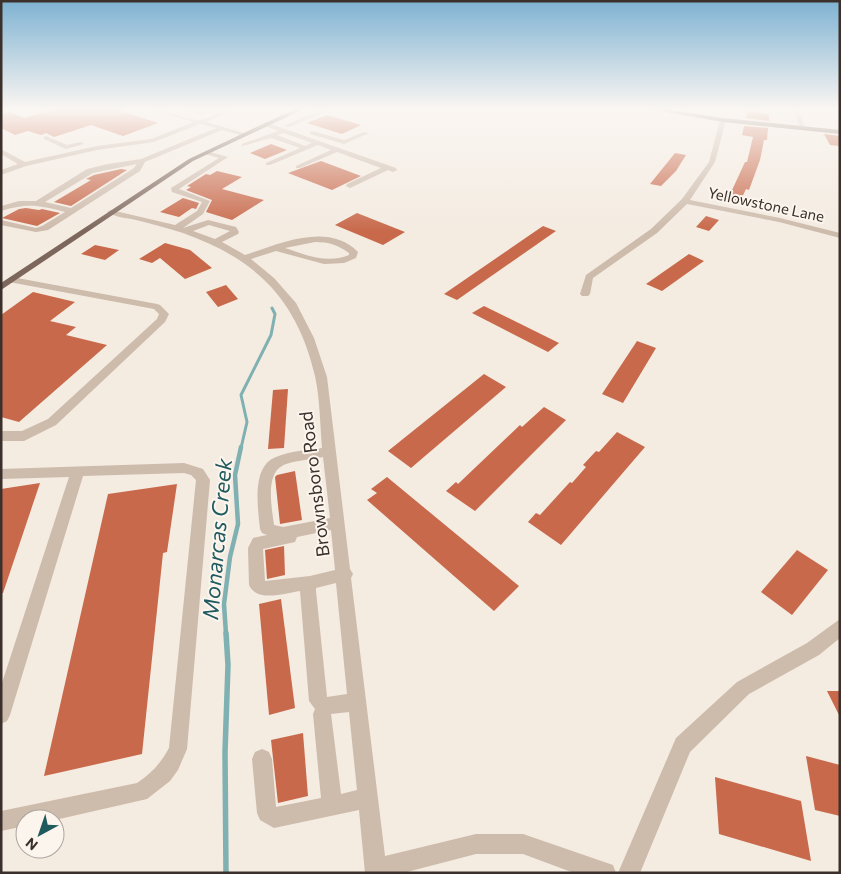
<svg xmlns="http://www.w3.org/2000/svg" width="841" height="874" font-family="Commissioner,sans-serif">
	<style>
		.lines { fill: none; stroke-linecap: round; stroke-linejoin: round }
		.stream-far2 { stroke: #7fb0b2; stroke-width: 3 }
		.stream-far1 { stroke: #7fb0b2; stroke-width: 4.5 }
		.stream { stroke: #7fb0b2; stroke-width: 5.5 }
		.building { fill: #c8694b }
		.minor { fill: #cdbbac; fill-rule: evenodd }
		.major { fill: #7d675c; fill-rule: evenodd }
		.labels { text-anchor: middle; stroke-width: 4; stroke-linejoin: round; paint-order: stroke }
		.far-street-label { font-size: 15px; fill: #3b302b; stroke: #fbf5ee }
		.street-label { font-size: 18px; fill: #3b302b; stroke: #fbf5ee }
		.near-water-label { font-size: 22px; font-style: italic; fill: #1f5a5e; stroke: #fbf5ee }
	</style>
	<rect width="100%" height="100%" fill="#f4ebe1"/>
	<g class="lines">
		<!-- stream-far2 -->
		<polyline class="stream-far2" points="241,448 247,422 241,395 271,335 275,314 272,308"/>
		<!-- stream-far1 -->
		<polyline class="stream-far1" points="226,634 224,604 230,557 238,524 235,475 241,447"/>
		<!-- stream -->
		<polyline class="stream" points="226,633 228,665 225,752 226,873"/>
	</g>
	<!-- building -->
	<g class="building">
		<polygon points="58,108 112,108 158,123 123,136 91,125 54,137 46,133 41,135 28,131 15,135 1,128 1,114 10,112 24,118"/>
		<polygon points="747,111 769,114 769,121 746,118"/>
		<polygon points="327,115 361,125 342,134 307,123"/>
		<polygon points="744,126 768,128 767,140 764,140 760,160 749,190 746,189 739,204 727,201 745,162 747,162 753,137 742,135"/>
		<polygon points="824,134 840,136 840,146 830,145"/>
		<polygon points="271,144 287,150 265,159 250,153"/>
		<polygon points="675,153 686,155 676,171 661,186 650,184"/>
		<polygon points="321,161 361,176 332,190 288,173"/>
		<polygon points="121,169 127,170 71,206 54,202 91,180 86,179 94,175"/>
		<polygon points="217,171 242,177 222,189 264,200 232,220 206,212 212,200 186,190 191,187 187,186 206,174 210,175"/>
		<polygon points="183,198 199,203 196,209 192,208 179,217 160,212"/>
		<polygon points="26,208 39,210 42,209 60,213 37,226 2,218 19,209"/>
		<polygon points="357,213 405,232 383,245 335,225"/>
		<polygon points="706,216 719,220 709,231 696,227"/>
		<polygon points="543,226 556,231 457,300 444,294"/>
		<polygon points="165,243 190,250 212,268 185,279 160,258 152,263 139,259"/>
		<polygon points="95,245 119,250 105,260 81,254"/>
		<polygon points="689,254 704,261 662,291 646,284"/>
		<polygon points="226,285 238,299 218,307 206,292"/>
		<polygon points="33,292 75,302 50,321 76,327 66,335 107,345 19,422 1,417 1,315"/>
		<polygon points="484,306 559,343 548,352 472,313"/>
		<polygon points="637,341 656,348 623,403 602,394"/>
		<polygon points="484,374 506,387 411,468 388,451"/>
		<polygon points="288,389 284,448 268,449 273,390"/>
		<polygon points="544,407 566,420 475,511 446,491 456,482 458,484 520,425 522,427"/>
		<polygon points="617,432 645,447 561,545 528,522 536,513 540,515 570,482 572,483 586,467 583,465 596,451 599,452"/>
		<polygon points="295,471 302,520 280,524 275,477 277,475"/>
		<polygon points="387,477 519,586 494,611 367,500 377,493 371,489"/>
		<polygon points="40,483 3,593 1,593 1,489"/>
		<polygon points="177,484 167,552 163,553 142,754 44,776 108,494"/>
		<polygon points="284,546 285,575 267,579 265,550"/>
		<polygon points="797,550 828,570 792,615 761,592"/>
		<polygon points="281,599 295,708 269,715 259,604"/>
		<polygon points="827,691 840,691 840,717"/>
		<polygon points="303,733 308,796 278,803 271,740"/>
		<polygon points="806,756 840,765 840,816 815,810"/>
		<polygon points="715,777 801,801 811,861 719,834"/>
	</g>
	<g class="lines">
		<!-- minor -->
		<g class="minor">
			<path d="M 146,108 C 163,108 188,121 200,120 C 213,118 223,108 237,108 L 206,122 L 247,134 L 244,136 L 222,130 L 145,162 L 140,171 L 48,230 L 36,232 L 1,225 L 1,220 L 36,228 L 42,226 L 65,212 C 38,205 28,203 1,211 L 1,206 L 19,201 L 36,201 L 87,169 L 108,164 L 141,159 L 216,128 L 200,124 L 154,142 L 97,150 L 26,166 L 1,175 L 1,170 L 18,164 L 1,154 L 1,149 L 25,162 L 97,146 L 151,139 L 194,122 ZM 137,164 L 134,168 L 71,208 L 45,202 L 93,173 Z"/>
			<polygon points="183,108 202,111 218,108 202,115"/>
			<polygon points="792,108 798,108 806,130 801,129"/>
			<polygon points="323,109 325,112 289,127 284,126"/>
			<polygon points="723,118 726,120 715,162 690,200 780,218 840,233 840,238 779,222 687,204 657,233 593,278 590,294 588,296 582,296 580,294 586,275 651,229 682,199 709,162 720,120"/>
			<path d="M 265,122 L 396,168 L 397,170 L 393,172 L 388,170 L 350,188 L 346,186 L 347,184 L 381,168 L 337,152 L 300,168 L 296,168 L 296,166 L 331,150 L 318,145 L 270,165 L 266,165 L 266,163 L 300,148 L 271,138 L 242,146 L 242,144 L 278,131 L 263,125 ZM 284,133 L 312,143 L 305,146 L 277,135 Z"/>
			<polygon points="312,131 344,140 364,132 369,133 344,144 310,134 310,132"/>
			<polygon points="46,136 67,145 81,142 84,144 66,149 44,139 43,138"/>
			<path d="M 207,151 L 228,157 L 179,189 L 210,201 L 203,214 L 183,228 L 208,220 L 236,227 L 239,232 L 238,234 L 222,242 L 245,255 C 279,244 328,221 358,252 L 356,258 L 344,263 L 324,264 L 276,251 L 251,259 L 274,278 L 296,303 L 314,338 L 327,377 L 350,569 L 353,574 L 351,578 L 385,856 L 476,834 L 523,834 L 613,865 L 616,873 L 574,873 L 523,854 L 476,854 L 403,873 L 365,873 L 359,810 L 274,828 L 260,820 L 257,813 L 252,759 L 255,752 L 262,749 L 269,752 L 272,759 L 276,807 L 321,798 L 313,714 L 315,709 L 309,701 L 300,591 C 285,593 257,603 249,585 L 248,548 L 253,538 L 267,535 L 262,533 L 260,529 C 258,509 251,466 276,457 C 290,451 308,450 322,448 C 320,424 320,399 315,376 C 297,299 256,259 183,233 C 168,228 152,224 136,220 C 127,218 114,217 107,212 L 111,210 L 175,225 L 197,211 L 202,202 L 172,192 L 171,188 L 219,158 L 205,154 L 205,152 ZM 209,225 L 230,231 L 215,239 L 193,231 ZM 315,242 C 329,242 338,245 349,253 L 349,255 C 327,264 306,255 285,248 ZM 323,457 L 330,518 L 283,527 L 274,525 C 272,509 265,475 282,466 C 290,461 313,459 323,457 ZM 331,530 L 335,570 L 310,576 L 265,581 L 263,549 L 295,542 L 297,537 ZM 336,583 L 347,694 L 327,697 L 316,591 L 316,588 ZM 349,712 L 357,790 L 341,794 L 331,714 Z"/>
			<polygon points="12,277 157,304 160,305 169,314 165,322 56,425 24,441 1,441 1,431 22,431 48,419 157,319 159,314 154,309 9,282 9,278"/>
			<path d="M 184,463 L 203,469 L 210,480 L 187,749 L 178,770 L 170,781 L 147,799 L 55,820 L 25,819 L 25,826 L 1,831 L 1,811 L 137,783 C 151,774 161,763 169,748 L 196,480 L 191,475 L 184,473 L 83,476 L 10,715 L 7,721 L 1,724 L 1,686 L 69,477 L 1,479 L 1,469 Z"/>
			<polygon points="840,619 840,638 819,655 749,694 690,752 640,873 618,873 676,738 737,682 807,643"/>
		</g>
		<!-- major -->
		<g class="major">
			<polygon points="297,108 306,108 193,161 1,290 1,283 189,159"/>
			<polygon points="642,108 659,108 723,118 840,130 840,134 723,122"/>
		</g>
	</g>
	<!-- sky -->
	<linearGradient id="sky" x2="0" y2="1"><stop stop-color="#7eb2d2"/><stop offset="0.47" stop-color="#faf6f2"/><stop offset="1" stop-color="#faf6f2" stop-opacity="0"/></linearGradient>
	<rect width="841" height="231" fill="url(#sky)"/>
	<g class="labels">
		<!-- far-street labels -->
		<g class="far-street-label">
			<text transform="translate(766 205) rotate(12)" y="5">Yellowstone Lane</text>
		</g>
		<!-- street labels -->
		<g class="street-label">
			<text transform="translate(315 484) rotate(-97)" y="6">Brownsboro Road</text>
		</g>
		<!-- near-water labels -->
		<g class="near-water-label">
			<text transform="translate(217 539) rotate(-85)" y="8">Monarcas Creek</text>
		</g>
	</g>
	<!-- border -->
	<rect width="841" height="874" fill="none" stroke="#3b302b" stroke-width="5"/>
	<!-- north arrow -->
	<g transform="translate(40 834) rotate(220)"><circle r="24" fill="#fbf5ee" stroke="#aea6a0"/>
	<path d="M0-4L9 19L0 12L-9 19Z" fill="#1f5a5e"/>
	<text y="-8" font-size="14" font-weight="bold" text-anchor="middle" fill="#3b302b">N</text>
	</g>
</svg>
